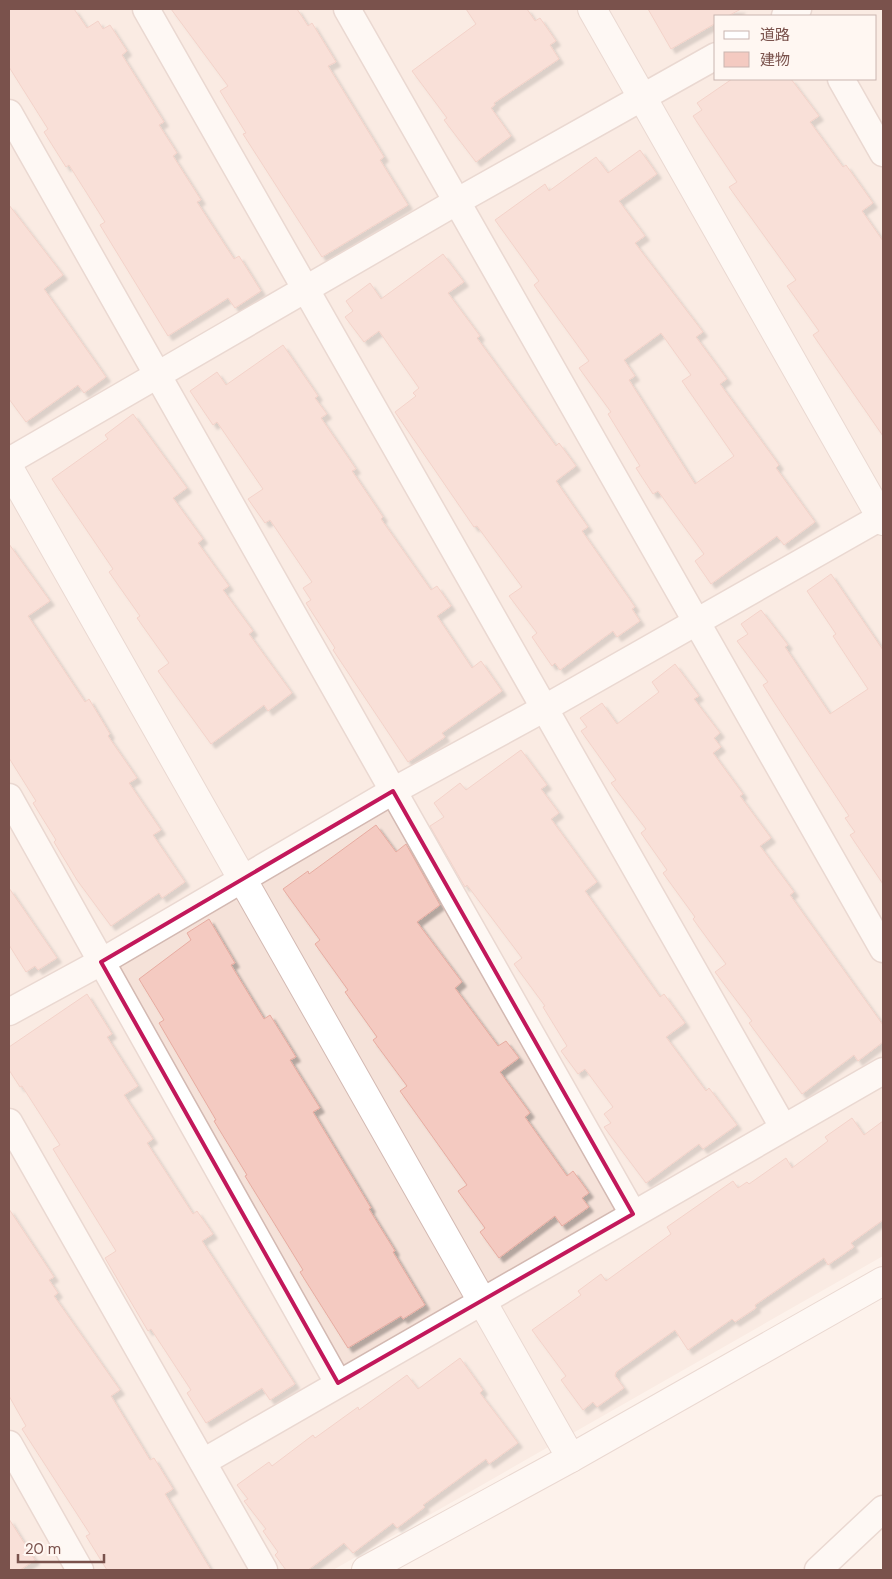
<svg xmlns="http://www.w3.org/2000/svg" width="892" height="1579" font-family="'DM Sans','Noto Sans JP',sans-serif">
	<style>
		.residential { fill: #f5e2d9; fill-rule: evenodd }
		.building { fill: #f4cac1; stroke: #e7aca1; fill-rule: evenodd; filter: url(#shadow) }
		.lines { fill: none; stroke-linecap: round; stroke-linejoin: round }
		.minor-casing { stroke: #d3b9b2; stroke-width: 29 }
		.tertiary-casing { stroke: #d3b9b2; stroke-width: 30 }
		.minor { stroke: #fff; stroke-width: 26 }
		.tertiary { stroke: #fff; stroke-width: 28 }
		.marked { fill: none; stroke: #c2185b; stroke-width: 4; stroke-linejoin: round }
	</style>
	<defs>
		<filter id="shadow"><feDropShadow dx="4.5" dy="4.5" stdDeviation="1" flood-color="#0004"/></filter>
	</defs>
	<rect width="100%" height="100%" fill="#fdf2eb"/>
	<!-- residential -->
	<path class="residential" d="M 9,9 L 883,9 L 883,1256 L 333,1570 L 9,1570 ZM 716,16 L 876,16 L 876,79 L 716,79 Z"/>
	<!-- building -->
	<g class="building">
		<polygon points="9,9 74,9 87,28 98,21 103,29 110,25 127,51 122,55 164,122 159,125 177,153 173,156 201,200 197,202 234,259 239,256 261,291 235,308 228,298 168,336 100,225 105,222 69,165 66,167 44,132 48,129 9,67"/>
		<polygon points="171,9 297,9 308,26 312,23 336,62 328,66 384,157 380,160 408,205 322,257 243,134 246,133 220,91 228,86"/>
		<polygon points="466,9 527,9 535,21 540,18 556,41 550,45 559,59 494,103 495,105 491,108 511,136 476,162 444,120 447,118 412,71 476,24"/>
		<polygon points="648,9 741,9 728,16 716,16 716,23 671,49"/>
		<polygon points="732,79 791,79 819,116 810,122 843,167 846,165 873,203 862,211 883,241 883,436 813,335 819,331 787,286 796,280 729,187 737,182 693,116 702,110 697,103"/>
		<path d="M 640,150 L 657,174 L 619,201 L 645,236 L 635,243 L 703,332 L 696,337 L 727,379 L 720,384 L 779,465 L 776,468 L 815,522 L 784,545 L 777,536 L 711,584 L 695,561 L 704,554 L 658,491 L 653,494 L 636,468 L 640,466 L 608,414 L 611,412 L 579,368 L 589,361 L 534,285 L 539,281 L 495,220 L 545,184 L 549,191 L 596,157 L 608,173 ZM 661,333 L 691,375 L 682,381 L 734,456 L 695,484 L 629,380 L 635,376 L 624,360 Z"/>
		<polygon points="9,205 63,275 44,289 106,377 84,393 78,385 26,422 9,399"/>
		<polygon points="443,254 464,282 448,293 480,336 477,338 556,446 559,443 576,466 556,481 588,527 582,531 635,607 632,609 640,621 617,637 613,631 560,670 555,663 552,666 532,637 537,633 509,596 522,587 477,526 474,527 395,412 416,396 413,393 419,388 379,331 364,342 345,317 353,311 346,301 370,283 381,299"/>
		<polygon points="283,345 318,396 315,398 327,414 321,418 356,469 352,471 383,517 381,519 431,590 437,586 451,606 437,616 472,668 481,661 502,691 442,733 445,737 408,762 333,650 335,648 306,603 311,600 303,588 312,582 270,520 265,523 248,499 263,489 217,422 213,425 190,391 217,372 226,385"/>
		<polygon points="133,414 187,488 173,498 203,539 198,543 229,586 223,590 253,631 249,634 292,693 268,711 264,705 211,744 158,671 169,663 137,618 140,616 109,572 113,569 52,479 108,439 105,435"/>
		<polygon points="9,544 50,601 28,616 85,702 89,699 110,734 108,736 137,778 129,783 161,830 153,835 185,882 162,898 159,893 111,926 77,880 54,842 56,840 33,803 36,801 9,758"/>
		<polygon points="831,574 883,650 883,884 850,835 855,832 845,818 849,816 772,699 763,685 768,682 737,641 748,634 741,624 761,610 788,645 785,647 830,714 868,689 833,636 836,634 807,591"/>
		<polygon points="675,664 699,696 694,699 720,733 714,738 721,747 713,753 743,794 740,796 771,838 760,846 794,892 790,895 883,1025 883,1042 858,1061 854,1055 802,1094 749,1023 752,1021 715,972 726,964 693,919 695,917 663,873 667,870 641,833 646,829 611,783 616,780 581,731 587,727 580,718 602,703 617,724 659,692 652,682"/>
		<polygon points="521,750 547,785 541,789 559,813 551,819 597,882 585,891 660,997 664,994 685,1023 666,1037 706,1091 709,1088 737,1125 703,1149 699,1144 646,1183 604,1127 611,1123 604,1114 613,1107 585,1069 578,1074 561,1051 567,1046 543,1007 545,1006 514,964 522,958 467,885 465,887 430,826 444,817 434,803 460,783 466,790"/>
		<polygon points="376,825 396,852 406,844 440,905 417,922 462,982 455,988 498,1046 506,1041 519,1058 500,1072 530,1113 525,1117 567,1176 573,1171 589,1193 582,1198 589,1207 562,1226 555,1216 499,1258 480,1232 485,1228 458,1191 467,1185 400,1091 407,1086 373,1040 377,1037 345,992 348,990 315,944 320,940 283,889 308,871 309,874"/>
		<polygon points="9,888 57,958 38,970 35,966 26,972 9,945"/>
		<polygon points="209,919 235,963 231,965 264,1019 270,1015 296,1057 290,1060 320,1108 313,1112 371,1208 369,1209 395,1251 393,1252 425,1305 403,1319 401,1316 348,1348 300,1272 303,1270 245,1176 247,1175 214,1121 216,1120 159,1023 164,1020 139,979 191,940 187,933"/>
		<polygon points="87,994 112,1034 107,1037 138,1086 124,1095 153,1139 147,1143 193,1214 197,1211 213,1234 202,1241 295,1384 270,1400 262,1388 206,1423 187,1393 191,1390 151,1329 148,1331 105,1258 116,1251 53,1149 60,1145 22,1086 20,1087 9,1070 9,1047"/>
		<polygon points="852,1118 864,1135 883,1121 883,1220 851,1243 854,1247 828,1265 824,1258 755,1305 756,1308 735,1322 732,1319 688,1350 675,1330 616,1372 615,1376 624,1388 597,1407 593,1402 583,1410 561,1380 566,1376 532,1330 581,1295 578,1291 601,1274 606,1281 671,1234 667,1227 733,1181 738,1188 747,1182 749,1184 786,1158 792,1168 828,1141 825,1137"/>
		<polygon points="9,1209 54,1277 49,1280 58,1293 54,1296 120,1390 111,1396 150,1460 154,1458 173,1489 165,1494 211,1570 107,1570 86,1536 90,1534 22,1429 26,1426 9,1396"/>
		<polygon points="460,1358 483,1390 480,1393 518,1443 489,1464 486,1459 423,1505 425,1507 397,1528 393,1523 353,1553 344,1543 308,1570 286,1570 275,1555 278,1552 263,1531 266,1529 244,1501 248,1499 237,1485 269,1462 272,1466 313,1435 315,1438 358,1407 359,1410 407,1375 418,1389"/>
		<polygon points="9,1519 35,1560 20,1570 9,1570"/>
	</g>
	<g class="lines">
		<!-- minor casing -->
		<g class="minor-casing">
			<g id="minor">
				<polyline points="146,9 783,1127"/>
				<polyline points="347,9 883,949"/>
				<polyline points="785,16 798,9"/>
				<polyline points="841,79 883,153"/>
				<polyline points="9,113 633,1214"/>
				<polyline points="9,461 456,202 716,56"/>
				<polyline points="9,797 338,1383"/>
				<polyline points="9,1012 101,962 393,791 545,708 881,517"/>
				<polyline points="9,1122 264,1570"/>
				<polyline points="9,1444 80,1570"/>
				<polyline points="203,1462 883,1071"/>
				<polyline points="818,1570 883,1509"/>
			</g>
		</g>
		<!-- tertiary casing -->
		<g class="tertiary-casing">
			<g id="tertiary">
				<polyline points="592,9 883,521"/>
				<polyline points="9,468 571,1458"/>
				<polyline points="366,1570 571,1458 883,1281"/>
			</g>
		</g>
		<!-- minor -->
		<use href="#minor" class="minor"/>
		<!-- tertiary -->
		<use href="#tertiary" class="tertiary"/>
	</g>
	<!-- marked area -->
	<path d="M0 0H892V1579H0ZM 393,791 L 633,1214 L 338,1383 L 101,962 Z" fill="#fdf2eb" fill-opacity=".55" fill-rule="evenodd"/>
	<path class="marked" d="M 393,791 L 633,1214 L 338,1383 L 101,962 Z"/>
	<!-- border -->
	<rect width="892" height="1579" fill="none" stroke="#7a524c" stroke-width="20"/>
	<!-- legend -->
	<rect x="714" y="15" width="162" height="65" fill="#fff7f2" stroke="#cab5b0"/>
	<rect x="724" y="31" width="25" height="8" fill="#ffffff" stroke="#cab5b0"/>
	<text x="760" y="40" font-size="15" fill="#7a524c">道路</text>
	<rect x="724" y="52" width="25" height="15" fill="#f4cac1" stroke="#cab5b0"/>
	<text x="760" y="65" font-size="15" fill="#7a524c">建物</text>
	<!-- scale -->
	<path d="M18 1554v8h86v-8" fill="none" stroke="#7a524c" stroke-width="2.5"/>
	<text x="25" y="1554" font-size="15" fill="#7a524c" stroke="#fff7f2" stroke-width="4" paint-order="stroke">20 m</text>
</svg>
